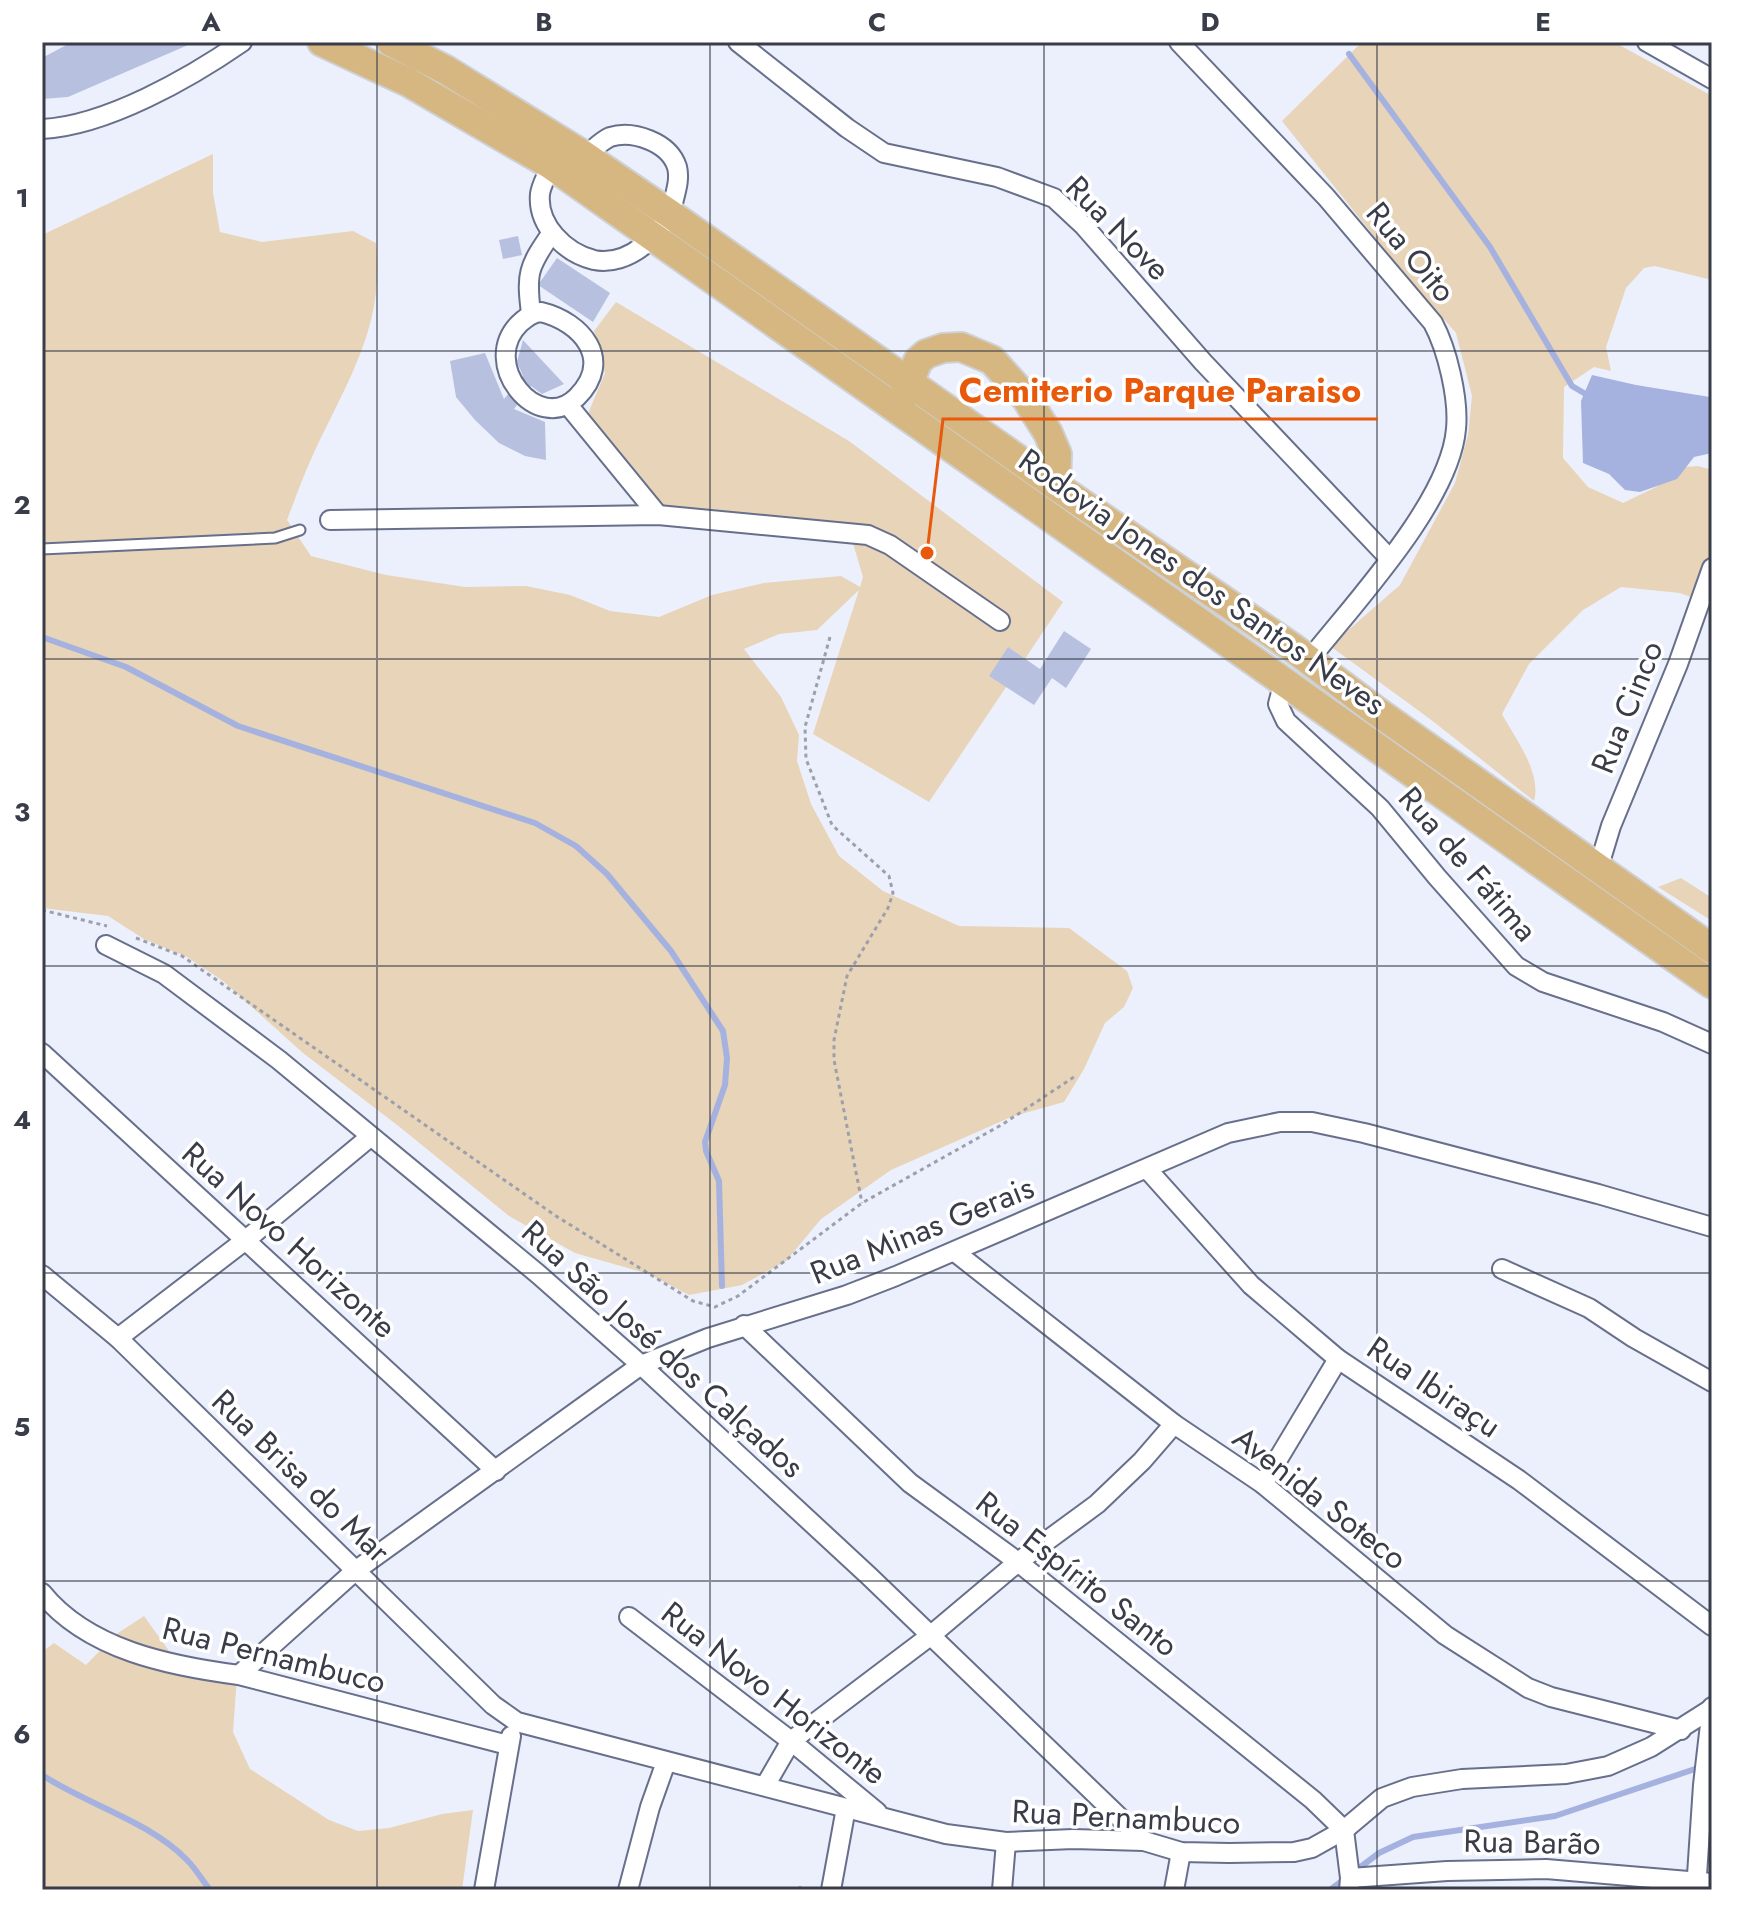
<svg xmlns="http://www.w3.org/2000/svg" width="1754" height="1932" font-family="Jost,sans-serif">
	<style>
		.green { fill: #e8d4b8 }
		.water { fill: #a5b2e0 }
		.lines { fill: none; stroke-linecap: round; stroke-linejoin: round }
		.stream { stroke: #a5b2e0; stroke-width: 6 }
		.building { fill: #b7c1df }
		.service-casing { stroke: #676f8b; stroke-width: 13 }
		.minor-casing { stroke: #676f8b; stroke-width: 22 }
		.primary-casing { stroke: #cfd0d3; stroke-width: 32 }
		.path { stroke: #9ca0ad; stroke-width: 3; stroke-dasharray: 4 4; stroke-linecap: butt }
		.service { stroke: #fff; stroke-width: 9 }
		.minor { stroke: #fff; stroke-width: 18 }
		.primary { stroke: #d6b781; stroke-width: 28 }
		.grid { fill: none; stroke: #393c49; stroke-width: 2; stroke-opacity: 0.55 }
		.labels { text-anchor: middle; stroke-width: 7; stroke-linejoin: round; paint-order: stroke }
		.street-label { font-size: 32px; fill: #393c49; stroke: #fff }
		.leader { fill: none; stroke: #e8590c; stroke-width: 3 }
		.callout-dot { fill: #e8590c; stroke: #fff; stroke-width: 3 }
		.callout-label { font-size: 34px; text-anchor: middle; font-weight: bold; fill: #e8590c; stroke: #fff; stroke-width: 7; stroke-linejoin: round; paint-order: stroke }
		.neatline { fill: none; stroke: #393c49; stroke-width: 3 }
		.grid-label { font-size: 26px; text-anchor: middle; font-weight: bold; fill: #393c49 }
	</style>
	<rect width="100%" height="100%" fill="#ecf0fd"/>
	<!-- green -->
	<g class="green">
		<path d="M 1362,42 L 1614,42 L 1712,96 L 1712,280 L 1655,266 L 1644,268 L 1626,288 L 1606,347 L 1611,371 L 1594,367 L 1564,387 L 1563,458 L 1588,487 L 1623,503 L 1656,487 L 1684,467 L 1698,466 L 1712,470 L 1712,605 L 1680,593 L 1621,587 L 1583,610 L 1529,664 L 1502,714 C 1515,738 1542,773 1534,801 L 1430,719 L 1330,646 L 1400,585 L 1455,483 L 1468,435 L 1472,396 L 1456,333 L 1404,274 L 1282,121 Z"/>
		<path d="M 213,154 L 213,193 L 220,232 L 262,242 L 353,231 L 376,243 C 385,329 346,382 312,457 C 303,477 295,499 287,520 L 311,556 L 386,575 L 465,587 L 526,586 L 570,595 L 610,611 L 659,617 L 712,595 L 764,583 L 841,576 L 860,587 L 863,577 L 849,530 L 668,514 L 587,416 L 605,373 L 594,331 L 616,302 L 849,441 L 1063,602 L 929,802 L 813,734 L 859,590 L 817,630 L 779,634 L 744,649 L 781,697 L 799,735 L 797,761 L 811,804 L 839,856 L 883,891 L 959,926 L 1069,928 L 1127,971 L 1133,988 L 1124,1007 L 1105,1023 L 1084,1069 L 1064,1102 L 1011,1117 L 891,1170 L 821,1219 L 786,1261 L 742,1285 L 689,1295 L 649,1274 L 575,1253 L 509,1216 L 401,1128 L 303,1053 L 223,981 L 187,957 L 144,939 L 108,916 L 42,908 L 42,235 Z"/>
		<polygon points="1681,878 1712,898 1712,921 1658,887"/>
		<polygon points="144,1616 182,1669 237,1677 233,1732 250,1769 329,1820 358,1831 389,1828 442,1814 473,1810 462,1890 42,1890 42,1652 54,1643 86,1665 115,1635"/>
	</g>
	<!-- water -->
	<polygon class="water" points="1592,375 1636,385 1710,397 1712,399 1712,453 1694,457 1677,479 1640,492 1625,490 1609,474 1583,463 1581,401"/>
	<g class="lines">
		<!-- stream -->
		<g class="stream">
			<polyline points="1349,54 1490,247 1572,386 1589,396"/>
			<polyline points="42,637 126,667 238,726 535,823 576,846 607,874 671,951 723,1031 727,1058 725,1085 705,1142 706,1151 719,1181 722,1286"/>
			<path d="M 42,1775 C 88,1805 149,1821 187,1860 C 196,1869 202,1880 210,1890"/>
			<polyline points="799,1890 800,1889"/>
			<polyline points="1330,1890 1379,1853 1413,1837 1555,1816 1701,1767"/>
		</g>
	</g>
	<!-- building -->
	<g class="building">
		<polygon points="72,42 195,42 68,97 42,99 42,58"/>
		<polygon points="518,236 522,255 503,259 499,240"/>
		<polygon points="557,258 610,293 593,322 538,285"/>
		<polygon points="523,340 564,384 542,394 531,386 514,409 545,422 546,460 525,456 499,443 475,420 456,397 450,361 485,353 504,399 523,376 517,362"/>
		<polygon points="1064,631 1091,649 1066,688 1052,678 1034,705 989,676 1008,647 1040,669"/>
	</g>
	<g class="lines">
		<!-- service casing -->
		<g class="service-casing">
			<polyline id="service" points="42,549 275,538 300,530"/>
		</g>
		<!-- minor casing -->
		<g class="minor-casing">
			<g id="minor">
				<polyline points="738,42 847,128 884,153 997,177 1054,198 1084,226 1203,362 1389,558"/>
				<path d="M 1179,42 L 1326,197 L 1433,323 C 1447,349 1459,398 1456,429 C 1450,501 1355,602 1310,659"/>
				<polyline points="1647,42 1712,79"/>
				<path d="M 42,129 C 106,126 190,78 242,42"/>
				<path d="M 551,165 C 548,174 541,185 540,194 C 537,225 565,253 594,260 C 628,267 665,234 673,203 C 676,191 680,179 677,167 C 669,142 633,130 610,137 C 601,141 593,150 585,156"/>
				<path d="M 541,312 C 582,322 614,360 577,397 C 538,436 478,363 520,323 C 527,317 532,313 541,312 Z"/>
				<path d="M 531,313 C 526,274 528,267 551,234"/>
				<polyline points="568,405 658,515"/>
				<polyline points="330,520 658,515 868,535 890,545 1000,621"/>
				<polyline points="1284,681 1278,704 1286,721 1380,808 1437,877 1516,966 1543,982 1663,1022 1712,1044"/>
				<polyline points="1598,869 1611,826 1678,664 1712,568"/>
				<polyline points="106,945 164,974 279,1060 538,1274 641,1365 870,1577 1144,1841"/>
				<polyline points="42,1053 496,1471"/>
				<polyline points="1148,1170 1251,1285 1338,1359 1519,1480 1712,1626"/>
				<polyline points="955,1252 1174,1424 1263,1484 1445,1635 1528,1688 1551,1697 1681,1730"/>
				<polyline points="1502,1269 1589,1308 1634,1338 1712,1382"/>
				<polyline points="42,1275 118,1338 493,1705 517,1722 946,1834 1006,1842 1073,1839 1144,1841 1181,1852 1229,1853 1294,1852 1312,1848 1344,1830 1382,1798 1412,1787 1462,1779 1566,1774 1608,1766 1651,1747 1711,1709"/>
				<polyline points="744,1325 910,1483 1018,1562 1313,1800 1344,1830 1350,1878 1349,1890"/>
				<polyline points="118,1338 247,1239 370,1137"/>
				<polyline points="1263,1484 1338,1359"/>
				<path d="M 42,1593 C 88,1650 170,1666 239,1675 L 508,1745"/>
				<polyline points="629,1617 791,1741 877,1812"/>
				<polyline points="239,1675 355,1571 641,1365 708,1338 847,1295 896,1276 1228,1133 1280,1122 1312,1122 1364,1133 1598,1194 1712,1227"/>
				<polyline points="765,1786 791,1741 930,1636 1018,1562 1097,1504 1142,1461 1174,1424"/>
				<polyline points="1350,1878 1447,1871 1546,1869 1712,1883"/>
				<polyline points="484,1890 511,1736"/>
				<polyline points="628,1890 650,1807 666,1762"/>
				<polyline points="831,1890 846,1808"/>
				<polyline points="1002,1890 1006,1842"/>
				<polyline points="1174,1890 1181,1852"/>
				<polyline points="1696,1890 1703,1785 1712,1707"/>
			</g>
		</g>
		<!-- primary casing -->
		<g class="primary-casing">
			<g id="primary">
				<polyline points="322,42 408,82 551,165 1712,984"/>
				<polyline points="391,42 446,70 585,156 670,214 1056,486 1293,648 1375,710 1712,949"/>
				<polyline points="903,397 918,361 926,354 943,348 961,347 992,360 1026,398 1048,433 1057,454 1056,486"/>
			</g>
		</g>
		<!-- path -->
		<g class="path">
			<polyline points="830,637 805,727 806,759 832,825 889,876 893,893 888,908 847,976 834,1040 834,1060 862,1203"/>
			<polyline points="42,910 107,926"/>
			<polyline points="136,938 182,956 556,1216 693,1301 715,1307 738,1296 862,1203 1003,1124 1074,1077"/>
		</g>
		<!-- service -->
		<use href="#service" class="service"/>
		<!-- minor -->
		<use href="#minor" class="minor"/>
		<!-- primary -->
		<use href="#primary" class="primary"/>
	</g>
	<!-- grid -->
	<path class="grid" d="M 377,42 L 377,1890M 710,42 L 710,1890M 1044,42 L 1044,1890M 1377,42 L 1377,1890M 42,351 L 1712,351M 42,659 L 1712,659M 42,966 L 1712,966M 42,1273 L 1712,1273M 42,1581 L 1712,1581"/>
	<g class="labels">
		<!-- street labels -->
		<g class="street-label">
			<text transform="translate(1118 228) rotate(45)" y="11">Rua Nove</text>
			<text transform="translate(1411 252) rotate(50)" y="11">Rua Oito</text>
			<text transform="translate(1202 582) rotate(35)" y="11">Rodovia Jones dos Santos Neves</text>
			<text transform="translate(1627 707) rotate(-68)" y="11">Rua Cinco</text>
			<text transform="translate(1468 864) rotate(49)" y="11">Rua de Fátima</text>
			<text transform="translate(922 1230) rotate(-22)" y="11">Rua Minas Gerais</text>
			<text transform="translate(289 1240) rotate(42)" y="11">Rua Novo Horizonte</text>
			<text transform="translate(663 1349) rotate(42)" y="11">Rua São José dos Calçados</text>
			<text transform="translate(1434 1387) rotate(34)" y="11">Rua Ibiraçu</text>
			<text transform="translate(301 1476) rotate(44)" y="11">Rua Brisa do Mar</text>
			<text transform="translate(1320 1498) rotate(38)" y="11">Avenida Soteco</text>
			<text transform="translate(1077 1574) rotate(38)" y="11">Rua Espírito Santo</text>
			<text transform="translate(274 1655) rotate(14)" y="11">Rua Pernambuco</text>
			<text transform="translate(774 1693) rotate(38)" y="11">Rua Novo Horizonte</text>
			<text transform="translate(1126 1817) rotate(3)" y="11">Rua Pernambuco</text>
			<text transform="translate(1532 1842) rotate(1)" y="11">Rua Barão</text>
		</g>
	</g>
	<!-- callouts -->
	<path class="leader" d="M927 553L943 419H1378"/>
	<circle class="callout-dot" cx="927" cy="553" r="8"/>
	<g class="callout-label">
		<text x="1160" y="402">Cemiterio Parque Paraiso</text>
	</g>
	<!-- border -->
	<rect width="1754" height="1932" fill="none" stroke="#ffffff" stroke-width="88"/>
	<rect x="44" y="44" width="1666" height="1844" class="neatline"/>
	<g class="grid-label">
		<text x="211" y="31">A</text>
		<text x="544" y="31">B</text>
		<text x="877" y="31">C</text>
		<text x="1210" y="31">D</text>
		<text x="1543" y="31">E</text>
		<text x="22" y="207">1</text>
		<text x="22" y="514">2</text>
		<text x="22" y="821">3</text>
		<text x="22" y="1129">4</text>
		<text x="22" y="1436">5</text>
		<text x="22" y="1743">6</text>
	</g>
</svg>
